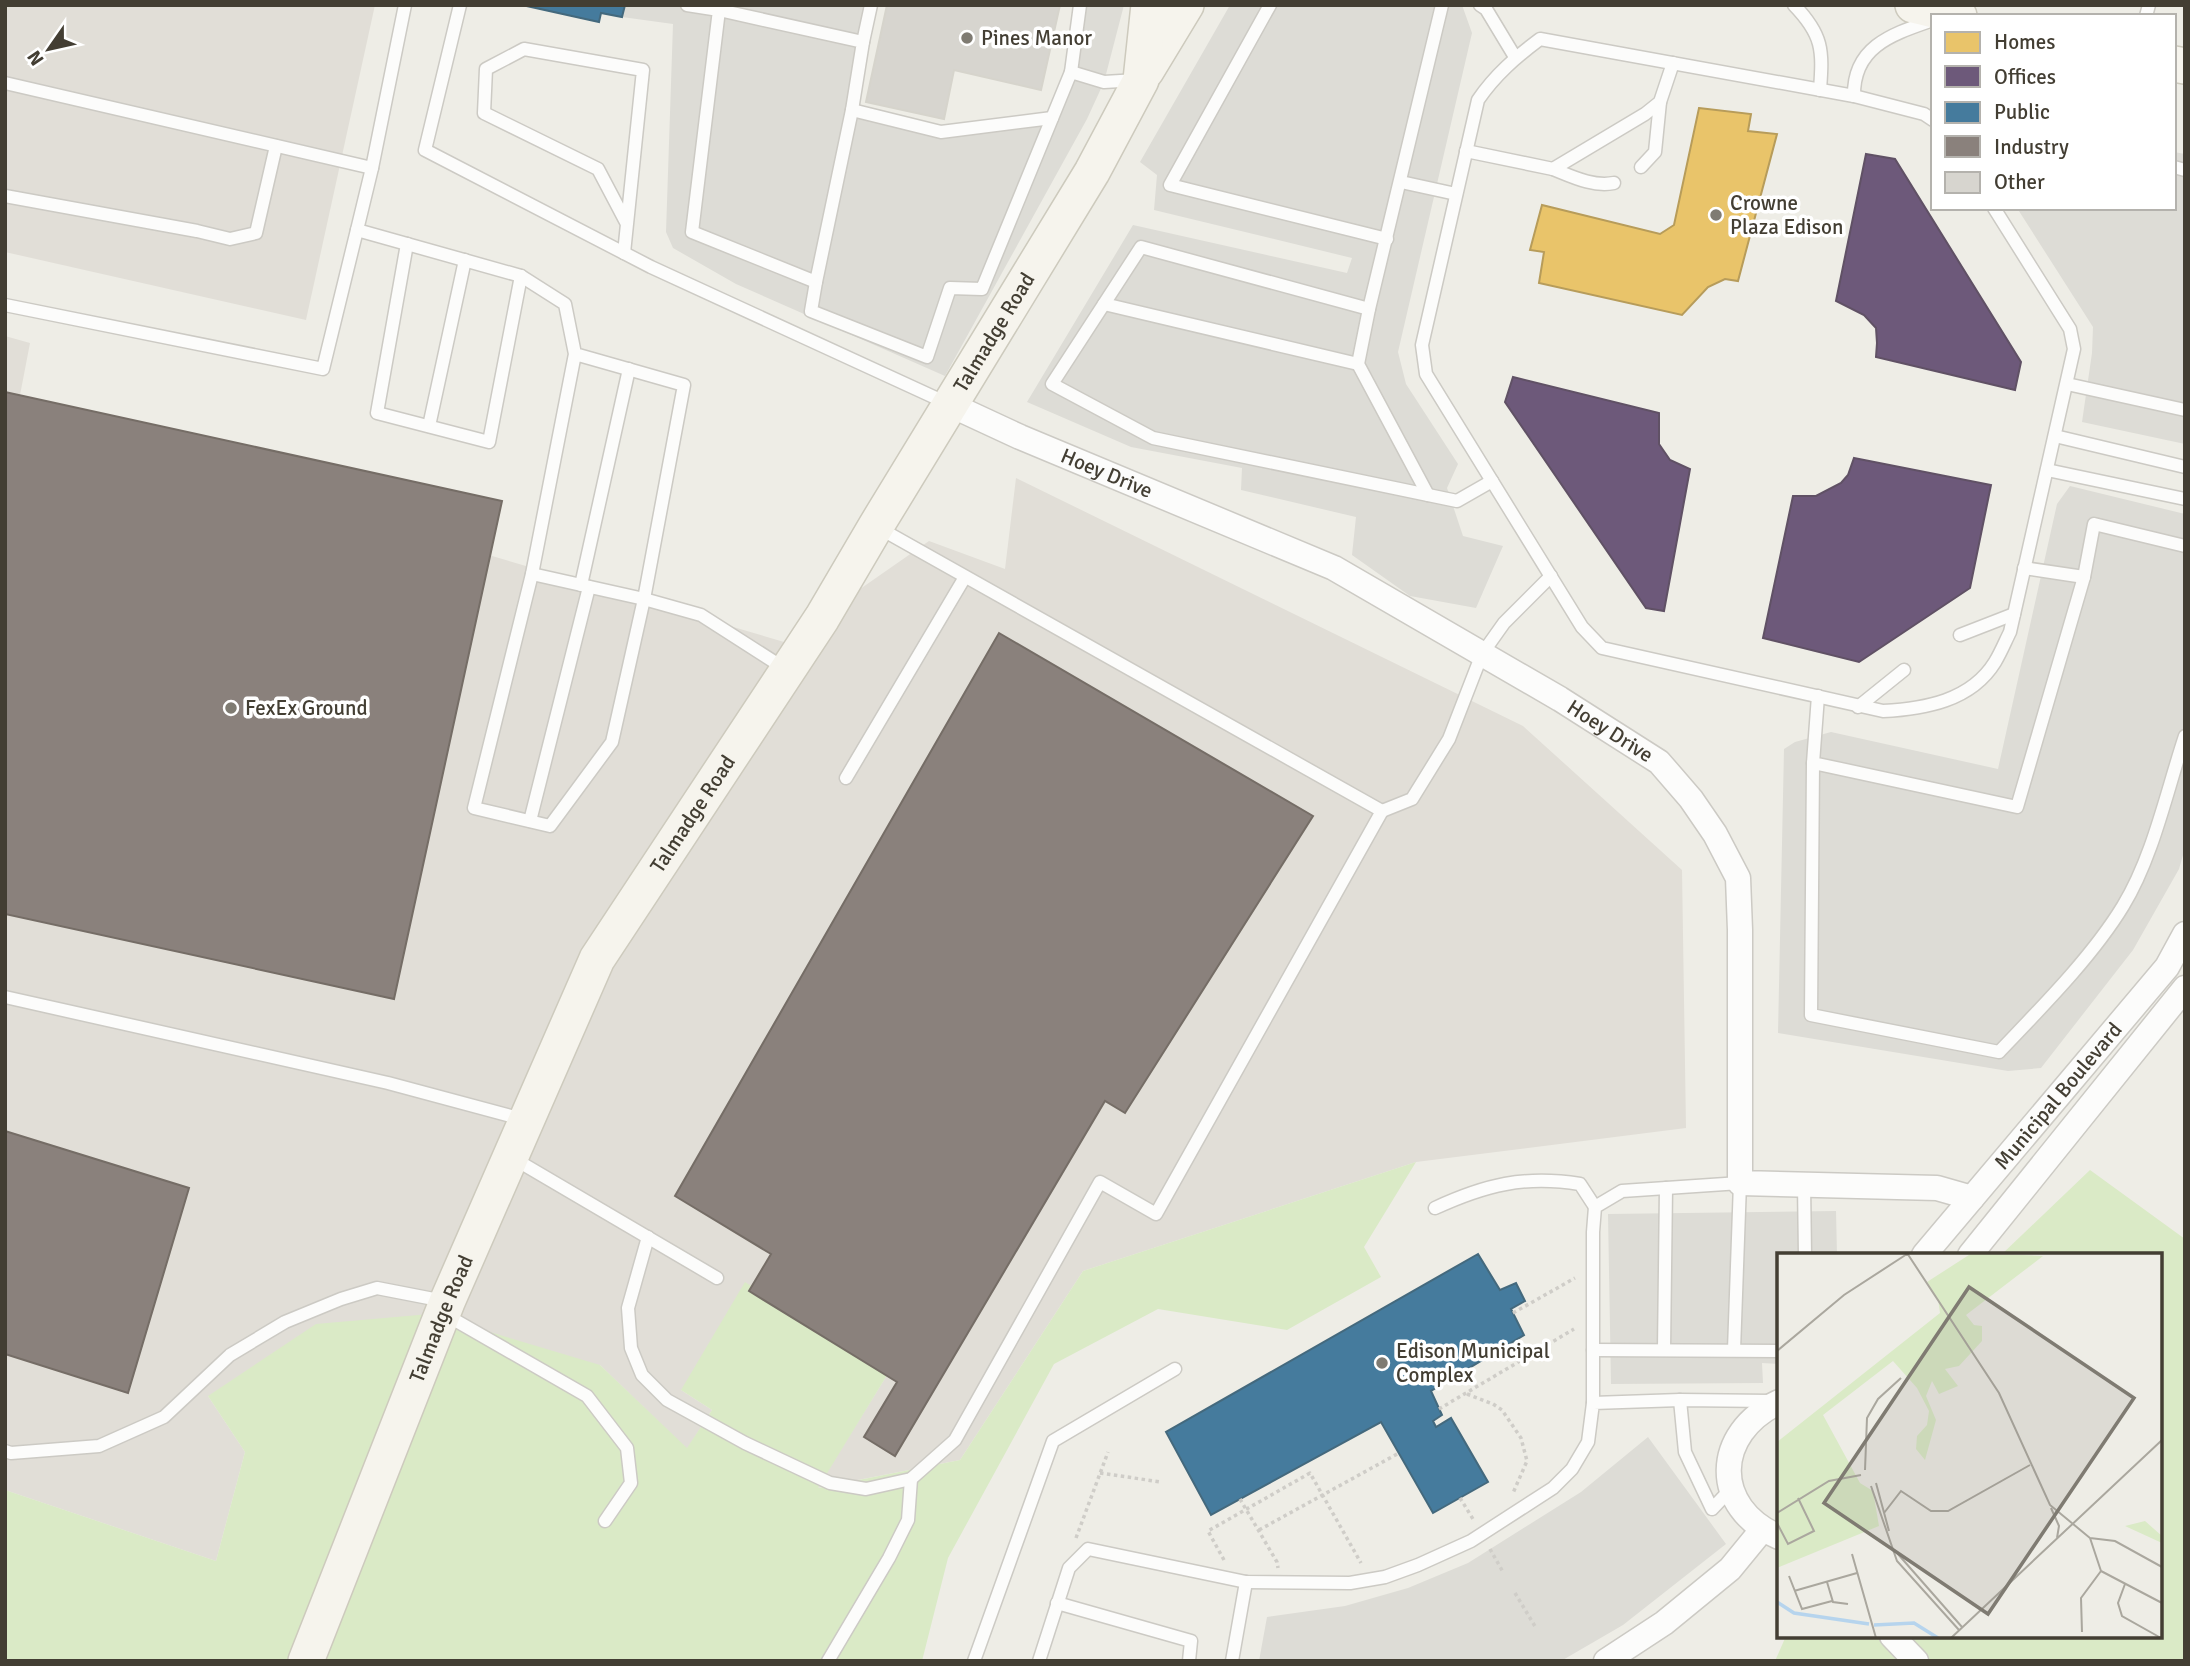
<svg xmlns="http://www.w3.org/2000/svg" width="2190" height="1666" font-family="Signika,sans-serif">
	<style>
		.industrial { fill: #e1ded7 }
		.green { fill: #daeac6 }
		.parking { fill: #dddcd6 }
		.homes { fill: #e9c46a; stroke: #b79c5a; stroke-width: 2 }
		.offices { fill: #6d597a; stroke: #605165; stroke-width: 2 }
		.public { fill: #457b9d; stroke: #44697d; stroke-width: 2 }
		.industry { fill: #8a817c; stroke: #756d66; stroke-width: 2 }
		.building { fill: #d7d5cf; stroke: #d6d4cc; stroke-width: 2 }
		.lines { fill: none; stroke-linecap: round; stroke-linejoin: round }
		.lane-casing { stroke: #cccac4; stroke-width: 15 }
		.street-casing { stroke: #cccac4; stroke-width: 27 }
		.secondary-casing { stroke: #cdcabd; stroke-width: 38 }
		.path { stroke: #cfcdc8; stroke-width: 3.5; stroke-dasharray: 3.5 3.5; stroke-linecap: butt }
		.lane { stroke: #fcfcfb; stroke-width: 12 }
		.street { stroke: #fcfcfb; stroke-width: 24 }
		.secondary { stroke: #f6f4ed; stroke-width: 35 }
		.poi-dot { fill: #7f7b72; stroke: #fff; stroke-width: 2.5 }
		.labels { text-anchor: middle; stroke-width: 7; stroke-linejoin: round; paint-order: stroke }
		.poi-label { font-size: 21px; fill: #433e33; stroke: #fff; text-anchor: start }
		.street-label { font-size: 21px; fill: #433e33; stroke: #fff }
		.inset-river { fill: none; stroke: #b6d4ed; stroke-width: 3.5 }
		.inset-road { fill: none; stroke: #aaa79e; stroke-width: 2 }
		.view { fill: #7f7b72; fill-opacity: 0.15; stroke: #7f7b72; stroke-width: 3.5 }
		.inset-edge { fill: none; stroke: #433e33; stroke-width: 3.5 }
	</style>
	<rect width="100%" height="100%" fill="#eeede6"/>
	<!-- industrial -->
	<g class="industrial">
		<polygon points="5,5 375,5 306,320 5,252"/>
		<polygon points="5,336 30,343 16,416 784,642 929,541 1005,569 1016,478 1523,726 1682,870 1686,1128 1416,1162 1083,1271 960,1460 817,1488 889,1372 681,1390 712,1410 687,1449 600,1365 208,1396 245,1452 216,1561 5,1490"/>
	</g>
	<!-- green -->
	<g class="green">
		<polygon points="1416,1162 1364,1247 1381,1277 1287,1330 1158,1309 1054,1364 948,1558 922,1661 5,1661 5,1490 216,1561 245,1452 208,1396 316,1324 430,1314 600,1365 687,1448 712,1410 681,1390 745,1282 889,1372 818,1488 960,1460 1083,1271"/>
		<polygon points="2090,1170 2185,1239 2185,1661 1775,1661 1786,1636 2160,1636 2160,1255 2001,1255"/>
	</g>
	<!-- parking -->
	<g class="parking">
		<polygon points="625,5 871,5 852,110 941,132 1052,118 1071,72 1080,5 1124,5 1104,82 1087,119 945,376 736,284 673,248 666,232 673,24 622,17"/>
		<polygon points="1230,5 1462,5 1472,33 1398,352 1406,384 1458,464 1447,488 1463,536 1503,546 1476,608 1410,596 1352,555 1356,517 1241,490 1242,468 1131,447 1027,402 1133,225 1347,273 1352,258 1154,210 1157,175 1140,162"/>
		<polygon points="2174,152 2185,154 2185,444 2082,422 2092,353 2093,327 2017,208 2174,208"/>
		<polygon points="2070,486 2185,514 2185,848 2179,869 2133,950 2041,1068 2008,1071 1778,1033 1784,749 1795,742 1831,732 1998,769 2057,504"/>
		<polygon points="1836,1211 1837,1255 1779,1255 1779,1364 1762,1363 1763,1383 1611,1384 1608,1214"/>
		<polygon points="1648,1437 1726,1544 1623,1625 1561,1661 1259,1661 1267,1617 1345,1606 1408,1588 1468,1563 1581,1492"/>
	</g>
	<!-- homes -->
	<polygon class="homes" points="1699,108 1751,114 1748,131 1777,134 1738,281 1725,279 1708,287 1682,315 1539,283 1544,252 1530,250 1542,205 1660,234 1674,225"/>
	<!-- offices -->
	<g class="offices">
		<polygon points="1866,154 1895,159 2021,362 2015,390 1876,357 1877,343 1876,328 1864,315 1836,301"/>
		<polygon points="1513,377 1659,413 1659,444 1670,460 1690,469 1664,611 1646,608 1505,402"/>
		<polygon points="1854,458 1991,485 1970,588 1859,662 1763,638 1793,496 1816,496 1841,483 1848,475"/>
	</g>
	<!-- public -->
	<g class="public">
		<polygon points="522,5 625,5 622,17 601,13 599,22"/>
		<polygon points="1478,1254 1500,1290 1516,1283 1525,1301 1511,1309 1524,1335 1431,1391 1442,1415 1433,1421 1436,1427 1451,1418 1488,1482 1433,1513 1381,1422 1211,1515 1166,1432"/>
	</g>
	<!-- industry -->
	<g class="industry">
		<polygon points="5,392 502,501 394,999 5,914"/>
		<polygon points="999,633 1313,816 1125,1113 1105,1101 895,1456 864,1437 897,1382 749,1291 771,1254 675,1196"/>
		<polygon points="5,1131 189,1188 128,1393 5,1354"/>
	</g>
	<!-- building -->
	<polygon class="building" points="887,5 1060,5 1041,90 954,70 944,119 866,102"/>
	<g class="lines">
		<!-- lane casing -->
		<g class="lane-casing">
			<g id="lane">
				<polyline points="460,5 425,150 651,267 949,404"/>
				<polyline points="687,5 719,10 863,42 852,110 816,282 692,232 719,10 720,5"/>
				<polyline points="1270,5 1170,185 1387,239"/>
				<polyline points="1480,5 1486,9 1515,57"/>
				<path d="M 1794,5 C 1823,35 1823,50 1820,90"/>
				<polyline points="2146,16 2149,5"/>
				<polyline points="863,42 871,5"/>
				<polyline points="1071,72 1080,5"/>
				<polyline points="5,83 372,168 405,5"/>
				<path d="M 1854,96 C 1853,46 1893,34 1933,20"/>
				<polyline points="852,110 941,132 1052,118"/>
				<path d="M 1933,120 L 1924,114 L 1854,96 L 1540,39 C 1516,57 1495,75 1478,100 L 1422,345 L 1426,374 L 1582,627 L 1602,648 L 1883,711 C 1924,709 1971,701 1995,662 C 2001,652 2005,642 2010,632 L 2074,349 L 2070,329 L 1994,208"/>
				<polyline points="1466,151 1553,169 1645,114 1660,102 1673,63"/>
				<polyline points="1641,167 1655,152 1660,102"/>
				<polyline points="2174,167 2185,170"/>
				<polyline points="372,168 357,230 521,276 565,304 575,354 532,574 474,808 550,826 612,742 644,599 684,385 575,354"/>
				<path d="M 1553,169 C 1573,177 1593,187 1614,183"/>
				<polyline points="1401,182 1456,194"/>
				<polyline points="5,196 197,231 230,239 256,233 276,146"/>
				<polyline points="407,244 377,413 489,442 521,276"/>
				<polyline points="624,253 643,70 524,49 486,69 484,113 598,169 627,224"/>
				<polyline points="816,282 811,311 927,357 950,288 982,289 1071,72 1104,82 1137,80"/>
				<polyline points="1104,304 1358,364"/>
				<polyline points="5,305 323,369 357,230"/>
				<polyline points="1369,309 1141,247 1052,384 1153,438 1457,501 1492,481"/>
				<polyline points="2067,384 2185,410"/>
				<polyline points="429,426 465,260"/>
				<polyline points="2055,436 2185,467"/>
				<polyline points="2047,470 2185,499"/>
				<polyline points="1428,495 1358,364 1369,309 1442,5"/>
				<polyline points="2024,568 2084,577"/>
				<polyline points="532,574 644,599 701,615 787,670"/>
				<polyline points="581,585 629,369"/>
				<polyline points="1960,635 2014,614"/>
				<polyline points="1818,696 1813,763 2017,807 2084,577 2094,524 2185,546"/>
				<polyline points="1858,707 1904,670"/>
				<path d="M 1813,763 L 1811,1015 L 1999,1052 C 2040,1009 2092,957 2123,906 C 2153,857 2167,790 2185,736"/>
				<polyline points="846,778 965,577"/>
				<polyline points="1382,811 1412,799 1449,739 1482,654 1504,623 1551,576"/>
				<polyline points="530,821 589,587"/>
				<polyline points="5,997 388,1083 526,1120"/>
				<polyline points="511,1157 717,1278"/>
				<polyline points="1804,1185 1805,1255"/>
				<path d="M 1435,1208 C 1485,1185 1524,1175 1580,1184 L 1595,1207"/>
				<polyline points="648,1237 628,1308 631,1348 642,1375 667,1400 745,1443 830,1483 866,1489 911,1479 955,1440 1100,1182 1156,1214 1382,811 879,528"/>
				<polyline points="446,1315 587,1396 627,1448 631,1483 605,1521"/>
				<polyline points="1664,1349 1666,1188"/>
				<polyline points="1593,1350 1779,1351"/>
				<polyline points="1680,1400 1685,1452 1712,1509 1731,1489"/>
				<polyline points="1593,1403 1593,1232 1595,1207 1622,1191 1740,1183 1734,1350"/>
				<polyline points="5,1451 11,1453 99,1446 164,1417 230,1355 285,1322 341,1299 377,1288 444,1301"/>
				<polyline points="1057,1603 1191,1641 1189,1661"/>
				<polyline points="828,1661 889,1558 908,1520 911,1479"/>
				<polyline points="974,1661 1053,1441 1175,1369"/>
				<polyline points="1039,1661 1069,1568 1088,1549 1246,1582 1350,1583 1385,1577 1418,1565 1471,1541 1553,1488 1572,1469 1588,1442 1593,1403 1680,1400 1771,1401"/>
				<polyline points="1232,1661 1246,1582"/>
			</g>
		</g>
		<!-- street casing -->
		<g class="street-casing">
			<g id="street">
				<path id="s1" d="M 951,405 L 1020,437 L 1334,568 L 1560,699 L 1659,762 L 1691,799 L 1715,834 L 1738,878 L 1740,930 L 1740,1183 L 1937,1188 L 1972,1198"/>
				<path id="s2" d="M 1924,1255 L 2167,967 L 2185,934"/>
				<polyline points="1970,1255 2185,988"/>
				<path d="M 1779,1402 C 1713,1433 1711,1508 1779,1537"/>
				<polyline points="1892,1636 1916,1661"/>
				<polyline points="1606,1661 1664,1623 1730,1569 1762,1530"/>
			</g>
		</g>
		<!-- secondary casing -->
		<g class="secondary-casing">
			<g id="secondary">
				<polyline points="1913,5 1959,16"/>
				<polyline points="2174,64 2185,66"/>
				<polyline points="1146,71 1186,5"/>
				<path id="s3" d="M 306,1661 L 447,1302 L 597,959 L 822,618 L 876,526 L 1092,172 L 1141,80 L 1149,5"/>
			</g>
		</g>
		<!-- path -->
		<g class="path">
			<polyline points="1513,1313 1575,1278"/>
			<polyline points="1467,1394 1493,1404 1502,1410 1521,1438 1527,1461 1513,1493"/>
			<polyline points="1439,1409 1574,1329"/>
			<polyline points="1100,1473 1161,1482"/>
			<polyline points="1460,1498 1473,1519"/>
			<polyline points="1240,1499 1277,1562 1278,1568"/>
			<polyline points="1259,1530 1399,1453"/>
			<polyline points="1076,1538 1108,1452"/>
			<polyline points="1490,1549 1503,1572"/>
			<polyline points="1224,1560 1208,1531 1310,1473 1361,1563"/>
			<polyline points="1515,1593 1536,1628"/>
		</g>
		<!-- lane -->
		<use href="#lane" class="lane"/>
		<!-- street -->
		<use href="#street" class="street"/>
		<!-- secondary -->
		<use href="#secondary" class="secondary"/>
	</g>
	<!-- markers -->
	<g class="poi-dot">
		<circle cx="967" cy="38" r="7"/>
		<circle cx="1716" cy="215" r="7"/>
		<circle cx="231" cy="708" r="7"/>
		<circle cx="1382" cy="1363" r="7"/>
	</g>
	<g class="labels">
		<!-- poi labels -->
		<g class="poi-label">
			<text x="981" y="45">Pines Manor</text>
			<text x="1730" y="210">Crowne<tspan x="1730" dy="24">Plaza Edison</tspan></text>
			<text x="245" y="715">FexEx Ground</text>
			<text x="1396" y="1358">Edison Municipal<tspan x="1396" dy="24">Complex</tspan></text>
		</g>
		<!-- street labels -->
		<g class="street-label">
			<text dy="7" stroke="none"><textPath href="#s3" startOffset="1502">Talmadge Road</textPath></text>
			<text dy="7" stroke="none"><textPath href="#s1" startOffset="170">Hoey Drive</textPath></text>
			<text dy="7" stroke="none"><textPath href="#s1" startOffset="737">Hoey Drive</textPath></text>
			<text dy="7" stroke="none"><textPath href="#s3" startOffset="934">Talmadge Road</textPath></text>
			<text dy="7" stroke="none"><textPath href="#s2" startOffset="208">Municipal Boulevard</textPath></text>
			<text dy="7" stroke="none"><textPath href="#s3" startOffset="368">Talmadge Road</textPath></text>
		</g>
	</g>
	<!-- overview -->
	<g transform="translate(1777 1253)">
		<rect width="385" height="385" fill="#eeede6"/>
		<path d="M 195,0 L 266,3 L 189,62 L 197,72 L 205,73 L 205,88 L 182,113 L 168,116 L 181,133 L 162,141 L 155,128 L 149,143 L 159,167 L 148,207 L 139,196 L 140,183 L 150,172 L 152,158 L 140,135 L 116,108 L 46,162 L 83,230 L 96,238 L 102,273 L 0,315 L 0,189 L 163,60 L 161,46 L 150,29 ZM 368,268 L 385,283 L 385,290 L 348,273 Z" fill="#daeac6"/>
		<path class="inset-river" d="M 0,349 L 17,360 L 92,371M 97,372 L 137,370 L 161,385"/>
		<path class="inset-road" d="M 130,0 L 222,140 L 273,252 L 313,285 L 324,318M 0,98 L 67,42 L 130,1M 88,217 L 90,165 L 101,146 L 124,125M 99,230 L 112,278M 94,233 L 120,308 L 182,377M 274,255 L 282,273 L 280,285M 0,260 L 52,228 L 84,222M 107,260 L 124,238 L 154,258 L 171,258 L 253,212M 0,270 L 11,291 L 37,278 L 21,245M 313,285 L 338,288 L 385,314M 120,300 L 185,374M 75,301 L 99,385M 324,318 L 385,350M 12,323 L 25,356 L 55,348M 50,329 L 56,349 L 71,351M 348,331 L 341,350 L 345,363 L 384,385M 17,338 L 80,320M 305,379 L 304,345 L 324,318M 174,385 L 385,187"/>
		<path class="view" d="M 192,34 L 357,145 L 211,361 L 47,250 Z"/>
		<rect width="385" height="385" class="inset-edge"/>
	</g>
	<!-- border -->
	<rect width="2190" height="1666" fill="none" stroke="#433e33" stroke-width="14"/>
	<!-- legend -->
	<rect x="1931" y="14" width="245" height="196" fill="#ffffff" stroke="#b4b2ad" stroke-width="2"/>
	<rect x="1945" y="32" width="35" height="21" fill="#e9c46a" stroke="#b4b2ad" stroke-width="2"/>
	<text x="1994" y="49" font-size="21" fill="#433e33">Homes</text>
	<rect x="1945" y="66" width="35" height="21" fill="#6d597a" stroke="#b4b2ad" stroke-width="2"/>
	<text x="1994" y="84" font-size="21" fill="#433e33">Offices</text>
	<rect x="1945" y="102" width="35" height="21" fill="#457b9d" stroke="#b4b2ad" stroke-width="2"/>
	<text x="1994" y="119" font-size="21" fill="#433e33">Public</text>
	<rect x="1945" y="136" width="35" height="21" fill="#8a817c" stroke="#b4b2ad" stroke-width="2"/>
	<text x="1994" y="154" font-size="21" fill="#433e33">Industry</text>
	<rect x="1945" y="172" width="35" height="21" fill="#d7d5cf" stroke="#b4b2ad" stroke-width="2"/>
	<text x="1994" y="189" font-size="21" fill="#433e33">Other</text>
	<!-- north arrow -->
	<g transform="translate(49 49) rotate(236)" stroke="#ffffff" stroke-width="5" paint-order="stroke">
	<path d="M0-5L12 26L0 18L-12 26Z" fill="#433e33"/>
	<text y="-10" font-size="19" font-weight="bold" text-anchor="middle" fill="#433e33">N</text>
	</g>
</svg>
